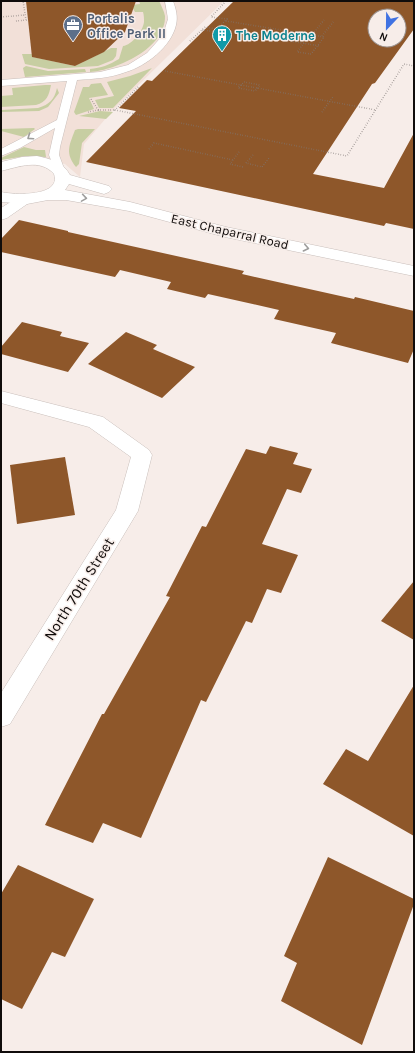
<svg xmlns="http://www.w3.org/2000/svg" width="415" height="1053" font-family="Karla,sans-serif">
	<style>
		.built { fill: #f2e0d8 }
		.green { fill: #c7cea2 }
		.building { fill: #8e572a; fill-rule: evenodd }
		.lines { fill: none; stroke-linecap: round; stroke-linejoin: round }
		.lane-casing { stroke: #c9bfbb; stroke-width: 1 }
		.street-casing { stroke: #c9bfbb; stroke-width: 1 }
		.secondary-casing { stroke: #c9bfbb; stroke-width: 1 }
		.path { stroke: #7f7876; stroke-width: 1.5; stroke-dasharray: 0.5 2; stroke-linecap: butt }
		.lane { fill: #fff; fill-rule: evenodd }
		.street { fill: #fff; fill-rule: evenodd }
		.secondary { fill: #fff; fill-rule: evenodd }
		.oneway { stroke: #9f9e9d }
		.labels { text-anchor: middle; stroke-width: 3; stroke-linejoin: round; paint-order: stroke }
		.far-service-label { font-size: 13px; font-weight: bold; fill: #4e5e75; stroke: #f7ede9; text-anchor: start }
		.far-culture-label { font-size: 13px; font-weight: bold; fill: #0d838f; stroke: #f7ede9; text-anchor: start }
		.far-street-label { font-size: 13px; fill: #100c0b; stroke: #f7ede9 }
		.street-label { font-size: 15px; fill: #100c0b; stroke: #f7ede9 }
	</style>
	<rect width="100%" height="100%" fill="#f7ede9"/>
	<!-- built -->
	<polygon class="built" points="1,1 224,1 112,111 84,144 80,177 65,164 31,156 1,160"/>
	<!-- green -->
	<g class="green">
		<path d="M 139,1 L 159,1 C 161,5 164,11 165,16 C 166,48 117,70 90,72 L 90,69 C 101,68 109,65 119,59 L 123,46 C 132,45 143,31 144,22 C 144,19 144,15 143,12 L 135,12 L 131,5 L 140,4 Z"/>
		<polygon points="111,48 117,48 116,56 113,60 98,66 49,69 25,64 22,54 32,54 33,57 75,66"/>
		<polygon points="26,66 48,71 85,69 86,72 25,77 23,68"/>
		<polygon points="152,68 113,108 99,108 95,100 114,96 107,82 130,76"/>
		<polygon points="101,83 108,95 89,98 94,109 76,115 74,112 83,87 89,87 91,84"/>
		<path d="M 45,85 L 51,85 C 49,95 47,102 36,105 L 1,107 L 1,96 L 13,95 L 12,88 Z"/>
		<path d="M 57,88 L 59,93 L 48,107 L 39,111 L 1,112 L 1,110 L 38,108 C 50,104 54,100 57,88 Z"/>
		<polygon points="100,111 113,112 106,119 79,116"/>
		<polygon points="34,128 35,129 24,137 1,131 1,129"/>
		<path d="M 78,129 L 95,129 L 82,143 L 79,164 L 76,167 C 65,153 69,146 75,130 Z"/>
		<polygon points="24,147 36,150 45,150 46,157 26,156 1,160 1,158"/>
	</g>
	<!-- building -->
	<g class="building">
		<polygon points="26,1 136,1 125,32 104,52 75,66 32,57"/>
		<path d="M 234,1 L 414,1 L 414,29 L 375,83 L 372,84 L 313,174 L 384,188 L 414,133 L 414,229 L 386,223 L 384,226 L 86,162 L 136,111 L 119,108 L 147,80 L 152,81 ZM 375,16 L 399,16 L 399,40 L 375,40 Z"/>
		<polygon points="19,220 68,231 68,232 244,271 242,274 354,299 355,297 414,311 414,349 408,363 331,343 336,333 274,319 279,310 208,294 205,298 167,289 171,282 120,270 115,277 1,252 1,239"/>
		<polygon points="22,322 62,332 60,336 89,343 68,372 1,354 1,347"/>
		<polygon points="126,332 157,345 153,349 195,367 162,398 88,364"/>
		<polygon points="270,446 298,453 293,464 312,469 301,493 287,489 262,544 298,555 281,593 267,589 252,623 246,621 206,702 201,700 141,838 103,823 93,843 45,825 102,714 104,714 170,597 166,596 202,526 206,527 246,449 266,454"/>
		<polygon points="65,457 75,515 17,524 10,465"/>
		<polygon points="414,581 414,640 381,621"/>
		<polygon points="414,685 414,836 323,784 346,749 368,761"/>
		<polygon points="328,857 414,899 414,904 362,1045 281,1001 297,963 284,956"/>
		<polygon points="18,865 94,899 65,957 52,952 22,1009 1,999 1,894"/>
	</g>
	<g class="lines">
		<!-- lane casing -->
		<g class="lane-casing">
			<path id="lane" d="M 165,1 L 173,1 C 176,9 178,17 176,25 C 171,47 146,66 126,72 C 110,78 93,79 77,80 L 60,147 L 59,155 L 65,171 L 64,173 L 56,173 L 49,155 L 55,128 L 20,148 L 1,156 L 1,149 L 57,120 L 67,81 L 1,86 L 1,80 L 100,72 L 128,65 L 147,53 L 163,35 L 168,19 Z"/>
		</g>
		<!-- street casing -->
		<g class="street-casing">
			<g id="street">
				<polygon points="25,194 30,196 33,199 30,202 7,218 1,220 1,208 20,196"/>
				<polygon points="1,391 103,417 149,450 152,455 138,511 10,724 1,727 1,693 116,510 131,457 89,427 1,403"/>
			</g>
		</g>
		<!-- secondary casing -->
		<g class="secondary-casing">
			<path id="secondary" d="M 37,156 C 51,159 63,162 70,175 L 109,186 L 112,189 L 109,192 L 104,194 L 69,184 L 65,190 L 130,202 L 226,227 L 414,266 L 414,276 L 225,237 L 129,211 L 66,200 L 48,200 L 27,204 L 1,202 L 1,192 C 14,195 62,197 54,174 C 40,158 18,167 1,171 L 1,162 L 22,157 Z"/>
		</g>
		<!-- path -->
		<g class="path">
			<polyline points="1,17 25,15"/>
			<polyline points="16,21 26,20 23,1"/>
			<polyline points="226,21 306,34 299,42"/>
			<polyline points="218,28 227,19 211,17 226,1"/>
			<polyline points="202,30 218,32 216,35"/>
			<polyline points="306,34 312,35 324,20"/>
			<polyline points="322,36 334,21"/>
			<polyline points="190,41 205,27 320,46"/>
			<polyline points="304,43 297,52 311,54 324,37 312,35"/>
			<polyline points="165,71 376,110"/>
			<polygon points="244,82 260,85 255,91 238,88"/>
			<polyline points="138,87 115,110 347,156 404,64 414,66"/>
			<polyline points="98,110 115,110"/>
			<polyline points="88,112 98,110 91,99"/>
			<polyline points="322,112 333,97"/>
			<polyline points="149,149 154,143 233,160"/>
			<polyline points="239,152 230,164 243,167"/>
			<polyline points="253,155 246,163 262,167 269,158"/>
		</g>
		<!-- lane -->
		<use href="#lane" class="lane"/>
		<!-- street -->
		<use href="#street" class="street"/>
		<!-- secondary -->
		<use href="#secondary" class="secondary"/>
	</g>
	<!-- one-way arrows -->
	<defs><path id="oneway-chevron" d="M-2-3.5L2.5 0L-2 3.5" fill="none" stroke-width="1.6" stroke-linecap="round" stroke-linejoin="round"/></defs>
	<g class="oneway">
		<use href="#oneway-chevron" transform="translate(30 137) rotate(146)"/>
		<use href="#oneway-chevron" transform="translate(84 198) rotate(9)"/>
		<use href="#oneway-chevron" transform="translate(306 248) rotate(12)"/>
	</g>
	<!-- icons -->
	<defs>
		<g id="office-pin" transform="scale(1)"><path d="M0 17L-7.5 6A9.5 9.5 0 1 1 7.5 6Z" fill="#5c6f8a" stroke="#f7ede9"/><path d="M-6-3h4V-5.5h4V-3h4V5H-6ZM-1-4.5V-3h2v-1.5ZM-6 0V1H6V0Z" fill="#fff"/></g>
		<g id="building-pin" transform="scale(1)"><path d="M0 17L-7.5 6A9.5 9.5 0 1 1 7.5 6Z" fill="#0f9aa8" stroke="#f7ede9"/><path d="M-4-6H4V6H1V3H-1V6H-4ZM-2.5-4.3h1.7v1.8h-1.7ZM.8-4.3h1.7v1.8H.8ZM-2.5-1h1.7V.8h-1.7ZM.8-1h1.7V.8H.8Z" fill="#fff"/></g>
	</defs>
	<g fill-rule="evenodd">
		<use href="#office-pin" x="73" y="25"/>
		<use href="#building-pin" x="222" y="35"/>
	</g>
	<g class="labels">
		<!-- far-service labels -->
		<g class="far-service-label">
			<text x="87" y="23">Portalis<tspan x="87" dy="15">Office Park II</tspan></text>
		</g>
		<!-- far-culture labels -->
		<g class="far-culture-label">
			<text x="236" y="40">The Moderne</text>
		</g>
		<!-- far-street labels -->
		<g class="far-street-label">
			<text transform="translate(230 231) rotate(13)" y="5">East Chaparral Road</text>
		</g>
		<!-- street labels -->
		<g class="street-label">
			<text transform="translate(79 589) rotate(-58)" y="5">North 70th Street</text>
		</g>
	</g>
	<!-- border -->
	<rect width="415" height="1053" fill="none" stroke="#100c0b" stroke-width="4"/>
	<!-- north arrow -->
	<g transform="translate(387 28) rotate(202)"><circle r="19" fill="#f7ede9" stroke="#9b9390"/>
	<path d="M0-3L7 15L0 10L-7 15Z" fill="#4072e2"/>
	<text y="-6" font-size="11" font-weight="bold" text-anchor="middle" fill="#100c0b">N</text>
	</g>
</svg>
